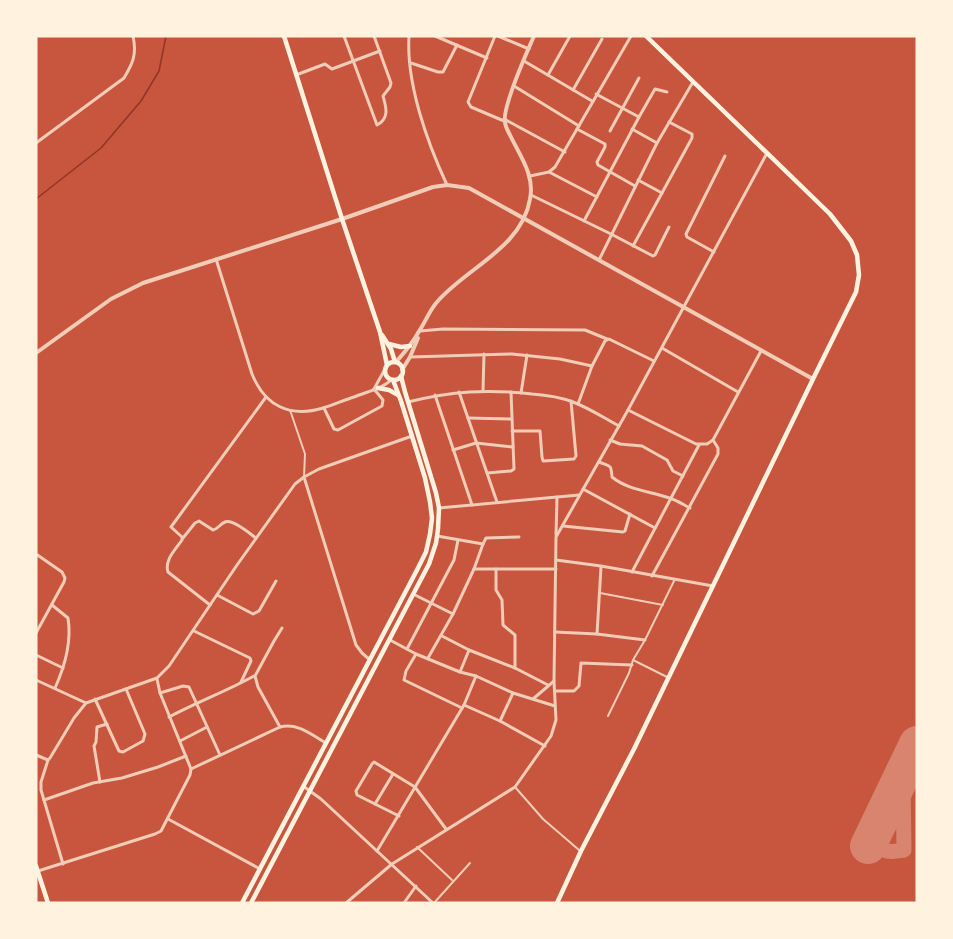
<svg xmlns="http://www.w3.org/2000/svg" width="953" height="939" font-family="Mulish,sans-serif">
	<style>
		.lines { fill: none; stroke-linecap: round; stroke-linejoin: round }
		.stream { stroke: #8f3625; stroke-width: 1.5 }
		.taxiway { stroke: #d8846e; stroke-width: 15 }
		.runway { stroke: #d8846e; stroke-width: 36 }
		.pedestrian { stroke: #f1ccb7; stroke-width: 2 }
		.minor { stroke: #f1ccb7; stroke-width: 3 }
		.tertiary { stroke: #f1ccb7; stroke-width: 4 }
		.secondary { stroke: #fff3e0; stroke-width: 4.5 }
		.primary { stroke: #fff3e0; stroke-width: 4.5 }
	</style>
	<rect width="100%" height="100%" fill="#c8553d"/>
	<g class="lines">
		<!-- stream -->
		<polyline class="stream" points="36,199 101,148 141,101 159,71 166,36"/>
		<!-- taxiway -->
		<path class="taxiway" d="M 889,802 C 866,810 860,841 884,850 C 890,853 898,851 904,850 L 903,781 L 908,763"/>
		<!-- runway -->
		<polyline class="runway" points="868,846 917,744"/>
		<!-- pedestrian -->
		<g class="pedestrian">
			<polyline points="290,410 305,454 304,477"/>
			<polyline points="600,593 663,605"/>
			<polyline points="633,660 667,677"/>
			<polyline points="608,716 629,673 633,660 645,640 675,579"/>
			<polyline points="515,787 543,819 579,850"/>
			<polyline points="417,847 452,880"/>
			<polyline points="434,903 470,863"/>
		</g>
		<!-- minor -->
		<g class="minor">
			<path d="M 344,36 L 377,125 C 390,118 386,107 383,96 L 390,87 L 391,83 L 374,36"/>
			<path d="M 409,36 C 406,83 427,142 447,185"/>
			<polyline points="435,36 487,58"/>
			<polyline points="495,36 468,102 471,107 504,121"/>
			<polyline points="498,36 529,49"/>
			<polyline points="524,61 592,101"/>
			<polyline points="411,63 438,72 443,72 457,45"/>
			<polyline points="296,75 325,64 332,69 380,51"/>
			<polyline points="548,75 570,36"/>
			<polyline points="514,86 579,126"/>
			<polyline points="573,90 602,39"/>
			<polyline points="639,117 655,89 667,92"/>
			<polyline points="504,119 565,152"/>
			<polyline points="577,129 605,144 605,147 597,162 598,165 635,186"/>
			<polyline points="632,129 657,143"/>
			<polyline points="610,131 639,78"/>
			<path d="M 36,143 L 124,78 C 133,63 137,54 133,36"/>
			<polyline points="549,172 597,197"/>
			<polyline points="530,176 549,172 555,167 631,36"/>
			<polyline points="638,180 662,193"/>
			<polyline points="531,195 611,234 653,256 655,255 669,227"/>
			<polyline points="584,221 639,117 596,94"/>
			<polyline points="633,246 692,138 692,134 669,122"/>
			<polyline points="714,252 687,237 686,234 725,156"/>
			<path d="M 216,259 L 252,374 C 265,406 290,418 323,408 C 334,405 344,400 354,397 C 366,392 382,389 391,380"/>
			<polyline points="599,260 657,143 693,82"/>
			<polyline points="420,331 443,329 585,330 607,339"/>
			<polyline points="662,348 738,392"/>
			<polyline points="410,357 512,354 560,359 592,366"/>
			<polyline points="374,389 385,369"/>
			<polyline points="483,391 484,354"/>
			<polyline points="459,392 497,502"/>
			<polyline points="521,393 527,355"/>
			<polyline points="435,395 472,505"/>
			<path d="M 408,402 C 452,391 487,389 532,394 C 546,395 560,397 573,402 C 589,408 604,418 619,426"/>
			<polyline points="578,404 592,366 605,341 609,339 611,340 654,361"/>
			<polyline points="324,408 334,429 338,430 382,406 383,400 374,389"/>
			<polyline points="628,410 696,444 707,444 713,440 761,351"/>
			<polyline points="468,418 511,419"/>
			<polyline points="512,431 540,431 542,457 543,461 574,459 576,456 571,401"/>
			<polyline points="610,440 620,444 642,446 667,460 673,471 683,476"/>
			<polyline points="453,450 476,443 513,447"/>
			<path d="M 599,462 C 611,467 611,464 612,477 C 629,491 652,491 672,499 C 678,501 684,505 690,508"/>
			<polyline points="487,473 511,471 514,469 511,392"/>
			<polyline points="304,477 356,645 362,653 370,660"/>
			<polyline points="583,489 655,528"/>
			<polyline points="439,508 579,495"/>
			<polyline points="563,526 623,532 625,531 630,514"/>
			<polyline points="556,535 557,497"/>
			<polyline points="437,536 483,544 474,569 556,569"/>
			<path d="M 183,538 L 195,523 L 199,521 L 213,530 C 218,529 220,524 225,522 C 233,519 249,533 256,538"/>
			<polyline points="483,544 486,538 519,537"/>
			<polyline points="36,554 62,572 65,578 64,582 36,633"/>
			<polyline points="556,560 601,566 713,586"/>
			<polyline points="496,569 496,590 502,600 503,625 515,635 515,668"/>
			<polyline points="632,572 699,445"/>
			<polyline points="652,576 718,454 718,448 713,440"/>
			<polyline points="413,594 453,614"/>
			<polyline points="217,595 253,614 259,611 276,581"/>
			<path d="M 52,605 L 68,618 C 72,643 65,666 55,688"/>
			<path d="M 210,605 L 168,572 C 164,560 176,549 182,540 L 182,537 L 171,527 L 266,397"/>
			<polyline points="194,631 250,658 251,661 241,682"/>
			<polyline points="555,632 597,634 645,640"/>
			<polyline points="597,634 601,567"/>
			<polyline points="442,636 469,650"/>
			<polyline points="390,640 416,654 460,672 476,676 513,693 555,706"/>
			<polyline points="407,649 454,560 458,540"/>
			<polyline points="416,654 406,671 404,680 462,708"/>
			<polyline points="36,655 63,668"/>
			<polyline points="428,658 453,614 474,569"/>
			<polyline points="460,672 469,650 515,668 548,685"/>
			<polyline points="36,680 86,703"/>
			<polyline points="555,691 574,691 579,686 581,663 632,665"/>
			<polyline points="160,693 183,686 189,687 220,755"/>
			<polyline points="95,699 119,751 123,752 143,741 145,734 126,689"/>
			<polyline points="533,699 554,681"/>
			<polyline points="464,705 500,721 545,746"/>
			<path d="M 169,717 C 197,702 227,691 254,676"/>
			<polyline points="500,721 513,693"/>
			<polyline points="280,727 258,687 255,676 274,641 282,628"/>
			<polyline points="180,741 207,727"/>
			<polyline points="36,755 48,760 50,758 74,718 86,703 157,678 169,666 237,565 295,484 304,477 319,469 412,436"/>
			<polyline points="48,760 41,782 41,790 63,864"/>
			<path d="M 191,769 L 280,727 C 297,722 312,735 326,743"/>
			<polyline points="100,782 94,746 96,742 97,727 107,724"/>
			<polyline points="303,786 321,799 433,903"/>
			<polyline points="44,800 93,783 122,778 158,767 186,756"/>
			<polyline points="375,804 393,774"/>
			<polyline points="399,816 357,795 356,791 372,764 374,762 415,787 446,829"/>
			<polyline points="168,819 260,869"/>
			<polyline points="377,851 464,705 476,676"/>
			<polyline points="38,871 155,834 161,831 190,775 191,769 160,693 157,679"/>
			<polyline points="346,903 392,864 515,787 551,736 556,720 554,681 556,537 628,410 767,153"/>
			<polyline points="404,903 416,886"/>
		</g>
		<!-- tertiary -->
		<g class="tertiary">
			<polyline points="36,353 111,299 143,283 342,219 433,187 447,185 469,188 813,379"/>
			<path d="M 396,362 C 404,353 412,344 418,333 C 425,323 429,311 437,302 C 466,268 522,248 530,199 C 535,175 520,156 510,135 C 508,131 505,126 505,122 C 502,107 527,52 534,36"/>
			<polyline points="402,370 410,357 418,338"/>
		</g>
		<!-- secondary -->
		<g class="secondary">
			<polyline points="284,36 342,219 380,332 387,365"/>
			<polyline points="382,335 391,349 395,362"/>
			<polyline points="389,344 401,347 410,346"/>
			<circle cx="394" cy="371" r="9"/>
			<polyline points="378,388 389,390 398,395"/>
			<polyline points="242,903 417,570 426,552 430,534 432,518 430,502 425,478 401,401 393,380"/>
			<polyline points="251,903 429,564 436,543 438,529 439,508 436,493 405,392 401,376"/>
		</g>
		<!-- primary -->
		<g class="primary">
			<polyline points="36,866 48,903"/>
			<polyline points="557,903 581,851 634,749 813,379 856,292 859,275 857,255 851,241 830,214 646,36"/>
		</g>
	</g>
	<!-- border -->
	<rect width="953" height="939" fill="none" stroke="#fff3e0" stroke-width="75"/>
</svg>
